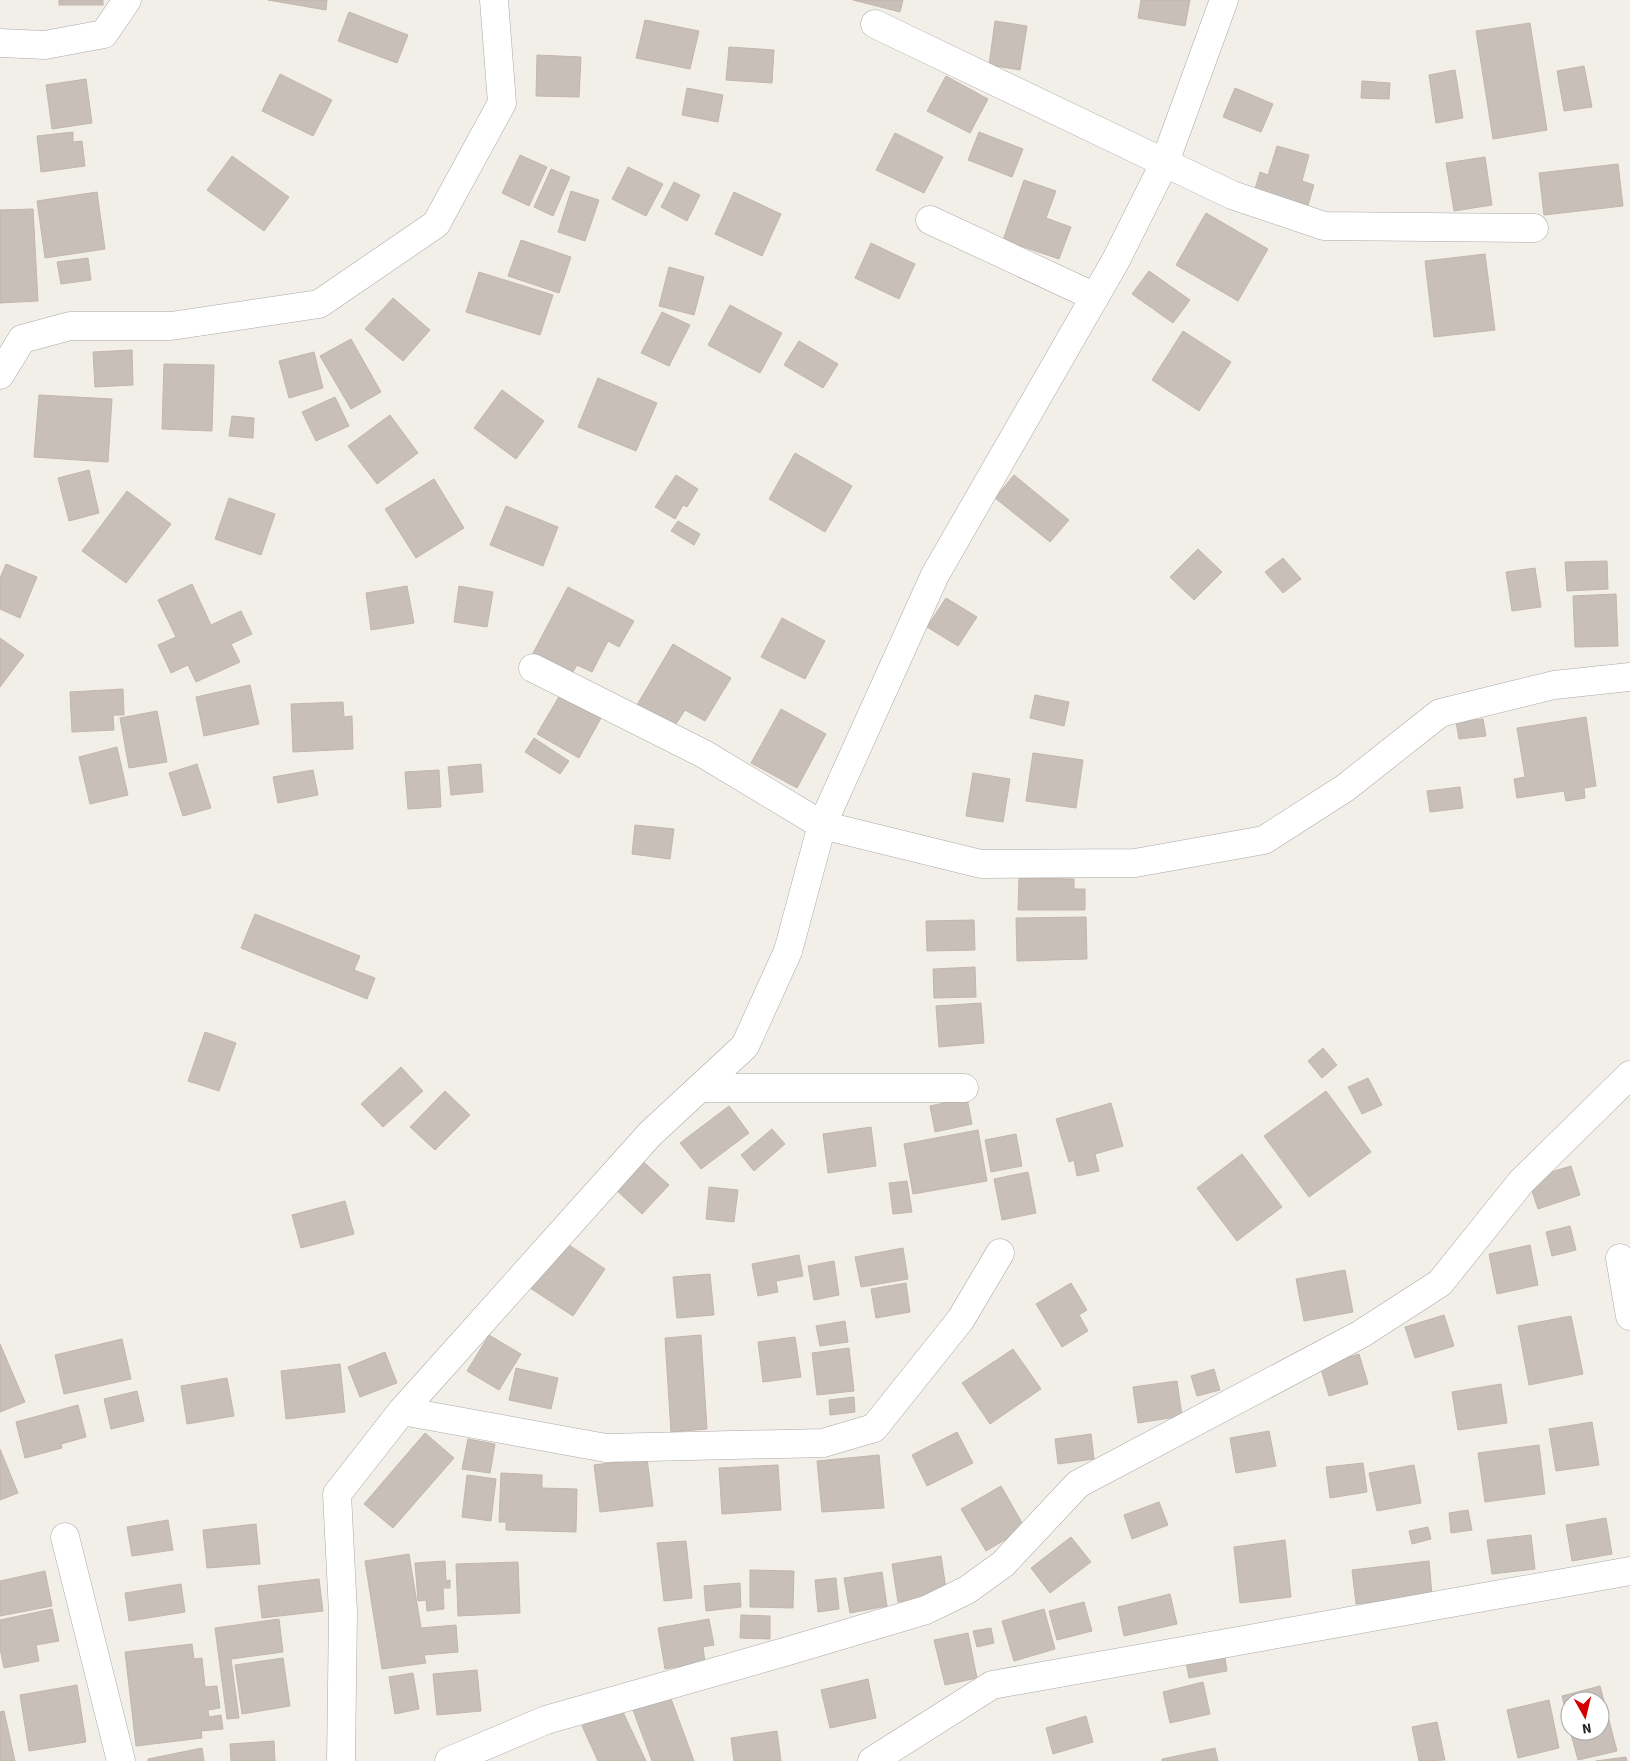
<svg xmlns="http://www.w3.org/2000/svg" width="1630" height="1761" font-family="'Source Sans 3',sans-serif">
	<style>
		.building { fill: #c7bfb8; stroke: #c4b6ab }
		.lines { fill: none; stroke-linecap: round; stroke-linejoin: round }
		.minor-casing { stroke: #a9a9a9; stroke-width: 29 }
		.minor { stroke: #fff; stroke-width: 28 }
	</style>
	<rect width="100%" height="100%" fill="#f2efe9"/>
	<!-- building -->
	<g class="building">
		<rect x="59" y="0" width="44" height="5"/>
		<polygon points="268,0 327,0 326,10"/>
		<polygon points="853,0 903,0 900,12"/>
		<polygon points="1141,0 1190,0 1185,26 1138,18"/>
		<polygon points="349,12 408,35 397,63 338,41"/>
		<polygon points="645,20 699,31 690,69 636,58"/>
		<polygon points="995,21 1027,26 1020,70 989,65"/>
		<polygon points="1530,23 1547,130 1493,139 1476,31"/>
		<polygon points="729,47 774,50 772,83 726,80"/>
		<polygon points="537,55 581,57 579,97 536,96"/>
		<polygon points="1584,66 1592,107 1564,111 1557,71"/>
		<polygon points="1455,70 1463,118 1436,123 1429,75"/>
		<polygon points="280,74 332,100 313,136 262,111"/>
		<polygon points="946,76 988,99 970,133 927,111"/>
		<polygon points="86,79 92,123 52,129 46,85"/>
		<polygon points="1362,81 1390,83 1389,99 1361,98"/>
		<polygon points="687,88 723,95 718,122 682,115"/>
		<polygon points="1235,88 1273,104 1261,132 1223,117"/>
		<polygon points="73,132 73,142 82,141 85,166 41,172 37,136"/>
		<polygon points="979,132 1023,149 1012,177 968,160"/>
		<polygon points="895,133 943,157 924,193 876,170"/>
		<polygon points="1277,146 1309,155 1302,181 1314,185 1308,205 1299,202 1297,209 1253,196 1260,172 1268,175"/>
		<polygon points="520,155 547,167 529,206 502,193"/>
		<polygon points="232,156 289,197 264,231 207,190"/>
		<polygon points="1485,157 1492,205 1454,211 1446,163"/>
		<polygon points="1618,164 1623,206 1544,215 1539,173"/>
		<polygon points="628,167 663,184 646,216 612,199"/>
		<polygon points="551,169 570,177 553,216 534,207"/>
		<polygon points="1024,180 1056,191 1046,218 1071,227 1059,259 1003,240"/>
		<polygon points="674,182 700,195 687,221 661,207"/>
		<polygon points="571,191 599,200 585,241 558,232"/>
		<polygon points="97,192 105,249 45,258 37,201"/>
		<polygon points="734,192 781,214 762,256 715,234"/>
		<polygon points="33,209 38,301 0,303 0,210"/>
		<polygon points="1206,213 1268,249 1238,301 1176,265"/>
		<polygon points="521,240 571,257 559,293 508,276"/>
		<polygon points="871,243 915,264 899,299 855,278"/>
		<polygon points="1485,254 1495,330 1434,337 1425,261"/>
		<polygon points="88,258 91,280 61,284 57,262"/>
		<polygon points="669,267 704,277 694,315 659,306"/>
		<polygon points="1149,271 1190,300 1173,323 1132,294"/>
		<polygon points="479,272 553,295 540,335 466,312"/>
		<polygon points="393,298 430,330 403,361 365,329"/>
		<polygon points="730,305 782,333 760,373 708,345"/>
		<polygon points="662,312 690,325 669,366 641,353"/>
		<polygon points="1183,331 1231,362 1199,411 1152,380"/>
		<polygon points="351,339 381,392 351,409 320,356"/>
		<polygon points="799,341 838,364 823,388 784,365"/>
		<polygon points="132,350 133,385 95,387 93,352"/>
		<polygon points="314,352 323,388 289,398 279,361"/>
		<polygon points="164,364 214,365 212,431 162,429"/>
		<polygon points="598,378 657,403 636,451 578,427"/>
		<polygon points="502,390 544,421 516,459 474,428"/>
		<polygon points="39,395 112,399 108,462 34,457"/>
		<polygon points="335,397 349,426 316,441 302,412"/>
		<polygon points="390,415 418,453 377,484 348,446"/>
		<polygon points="232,416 254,418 253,438 229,436"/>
		<polygon points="795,453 852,486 825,532 769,499"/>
		<polygon points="89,470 99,513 69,521 58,478"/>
		<polygon points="676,475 698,489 687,507 683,505 675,519 655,507"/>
		<polygon points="1014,475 1069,520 1050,542 995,498"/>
		<polygon points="434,479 464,528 416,558 385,509"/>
		<polygon points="127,491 171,524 126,583 82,551"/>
		<polygon points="229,498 275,514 261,555 215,539"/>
		<polygon points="506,506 558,527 543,566 490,545"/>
		<polygon points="678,521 700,534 694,545 671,531"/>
		<polygon points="1198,549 1222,572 1194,600 1170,577"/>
		<polygon points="1283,558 1301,579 1283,593 1265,572"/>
		<polygon points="1607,561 1608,589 1567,591 1565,562"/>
		<polygon points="6,564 37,577 20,618 0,609 0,578"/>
		<polygon points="1535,568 1541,607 1512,611 1506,572"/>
		<polygon points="192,584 211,625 241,611 252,634 231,644 240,662 196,682 188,665 171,673 158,645 176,637 158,600"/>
		<polygon points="407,586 414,623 371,630 366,593"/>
		<polygon points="459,586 493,592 487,627 454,622"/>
		<polygon points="568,587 634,621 619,647 608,641 592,672 577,665 571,675 532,655"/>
		<polygon points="1616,594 1618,646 1575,647 1573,596"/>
		<polygon points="946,598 977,617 958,646 927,627"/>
		<polygon points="782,618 825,641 805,679 761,657"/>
		<polygon points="0,638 24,655 0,687"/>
		<polygon points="673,644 731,678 705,721 685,710 674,727 637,705"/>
		<polygon points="250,685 259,724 204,736 196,697"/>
		<polygon points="123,689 124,715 113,715 114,730 72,732 70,692"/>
		<polygon points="560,695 601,718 579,758 537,734"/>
		<polygon points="1035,695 1069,702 1064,726 1030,718"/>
		<polygon points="343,702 344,717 352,716 353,749 293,752 291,704"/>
		<polygon points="781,709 826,734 797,788 751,763"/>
		<polygon points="157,711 167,762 129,768 120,718"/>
		<polygon points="1586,717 1596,786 1584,788 1585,798 1566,801 1564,791 1517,798 1514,779 1525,777 1517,728"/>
		<polygon points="1483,719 1486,736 1459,739 1456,722"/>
		<polygon points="534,738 569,761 560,774 525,752"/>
		<polygon points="117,747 128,795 90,804 79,757"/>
		<polygon points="1033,753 1083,760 1076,808 1026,801"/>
		<polygon points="197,764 211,808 183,816 169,773"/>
		<polygon points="481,764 483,792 451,795 448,767"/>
		<polygon points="313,770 318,795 278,803 273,777"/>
		<polygon points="439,770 441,807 408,809 405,772"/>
		<polygon points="973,773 1010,779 1003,822 966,816"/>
		<polygon points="1460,787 1463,808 1430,812 1427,791"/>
		<polygon points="635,825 674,829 670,859 632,854"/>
		<polygon points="1019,878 1074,879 1074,889 1085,889 1085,910 1018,910"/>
		<polygon points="255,914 360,956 354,970 375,978 367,999 241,948"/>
		<polygon points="1086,917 1087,959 1017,961 1016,918"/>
		<polygon points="974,920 975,950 927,951 926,921"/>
		<polygon points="975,967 976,997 934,998 933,969"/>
		<polygon points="981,1003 984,1043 939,1047 936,1006"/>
		<polygon points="205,1032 236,1043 219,1091 188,1081"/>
		<polygon points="1323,1048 1337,1065 1322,1078 1308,1061"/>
		<polygon points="401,1067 423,1091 383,1127 361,1104"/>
		<polygon points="1368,1078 1382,1105 1362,1114 1348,1087"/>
		<polygon points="445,1091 470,1115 435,1150 410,1127"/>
		<polygon points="1326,1091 1371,1152 1309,1197 1264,1136"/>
		<polygon points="967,1098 972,1124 935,1132 930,1106"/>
		<polygon points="1111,1103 1123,1146 1095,1154 1099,1171 1077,1176 1074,1160 1069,1162 1056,1119"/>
		<polygon points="729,1106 749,1133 701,1169 680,1143"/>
		<polygon points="871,1127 876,1166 828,1173 823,1134"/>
		<polygon points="772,1129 785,1144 754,1171 741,1155"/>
		<polygon points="978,1130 987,1181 913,1194 904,1144"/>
		<polygon points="1016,1134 1022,1166 991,1172 985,1140"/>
		<polygon points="1242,1154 1282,1207 1237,1241 1197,1188"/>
		<polygon points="639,1158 669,1185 642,1214 613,1187"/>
		<polygon points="1571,1166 1580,1195 1538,1209 1528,1179"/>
		<polygon points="1028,1172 1036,1213 1002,1220 994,1179"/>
		<polygon points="907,1181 912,1212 893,1214 889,1183"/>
		<polygon points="709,1187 738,1190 734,1222 706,1219"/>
		<polygon points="345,1201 354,1234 301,1248 292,1215"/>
		<polygon points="1570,1226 1576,1250 1552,1256 1546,1232"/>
		<polygon points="563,1241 605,1269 573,1316 530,1288"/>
		<polygon points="1530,1245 1538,1285 1497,1294 1489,1254"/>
		<polygon points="903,1248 908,1279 861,1287 855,1257"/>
		<polygon points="799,1255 803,1276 776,1281 778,1292 758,1296 752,1264"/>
		<polygon points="834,1261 839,1295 814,1300 808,1266"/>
		<polygon points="1345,1270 1353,1312 1304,1321 1296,1279"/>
		<polygon points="710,1274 714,1315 677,1318 673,1277"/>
		<polygon points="906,1283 910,1312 876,1318 871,1289"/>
		<polygon points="1071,1283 1087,1310 1079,1315 1088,1331 1062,1347 1036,1304"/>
		<polygon points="1444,1315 1454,1346 1415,1358 1405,1327"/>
		<polygon points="1571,1316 1583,1374 1529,1385 1518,1326"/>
		<polygon points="845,1321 848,1342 820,1346 816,1326"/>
		<polygon points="489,1335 521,1354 499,1390 467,1371"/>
		<polygon points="701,1335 707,1429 671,1432 665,1338"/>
		<polygon points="795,1337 801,1377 763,1382 758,1342"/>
		<polygon points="122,1339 131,1379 64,1394 55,1355"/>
		<polygon points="0,1344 25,1402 0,1412"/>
		<polygon points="849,1348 854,1391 817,1395 812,1353"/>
		<polygon points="1013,1349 1041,1389 990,1424 962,1383"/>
		<polygon points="385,1352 397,1383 360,1397 348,1367"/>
		<polygon points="1359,1354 1368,1384 1329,1396 1320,1366"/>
		<polygon points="340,1364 345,1412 286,1419 281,1371"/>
		<polygon points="516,1368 558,1378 551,1409 509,1400"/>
		<polygon points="1214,1369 1220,1390 1197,1396 1191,1376"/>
		<polygon points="227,1378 234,1416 187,1424 181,1386"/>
		<polygon points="1177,1381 1182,1416 1138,1423 1133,1387"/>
		<polygon points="1501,1384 1507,1423 1458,1430 1452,1392"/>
		<polygon points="137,1391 144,1421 111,1429 104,1399"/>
		<polygon points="854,1397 855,1412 830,1415 829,1400"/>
		<polygon points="78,1405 86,1437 61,1444 62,1448 25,1458 16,1422"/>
		<polygon points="1592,1422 1599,1465 1556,1471 1549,1429"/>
		<polygon points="1269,1431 1276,1466 1236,1473 1230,1438"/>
		<polygon points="957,1432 973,1463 927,1486 912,1455"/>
		<polygon points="425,1433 454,1458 393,1528 364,1504"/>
		<polygon points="1091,1434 1094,1459 1058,1464 1055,1439"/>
		<polygon points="468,1439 495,1444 490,1473 462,1469"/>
		<polygon points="1539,1445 1545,1494 1485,1502 1478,1453"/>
		<polygon points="0,1449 18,1493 0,1500"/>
		<polygon points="879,1455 884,1508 822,1512 817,1461"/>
		<polygon points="647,1458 653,1506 600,1512 594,1465"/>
		<polygon points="1363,1463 1367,1492 1330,1498 1326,1467"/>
		<polygon points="778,1465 781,1510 722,1514 719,1468"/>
		<polygon points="1414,1465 1421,1503 1377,1511 1369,1473"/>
		<polygon points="501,1473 542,1475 542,1488 577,1489 576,1532 506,1530 506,1522 499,1522"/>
		<polygon points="467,1475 496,1479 491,1521 462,1517"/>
		<polygon points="1001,1486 1025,1528 986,1551 961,1509"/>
		<polygon points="1159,1502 1168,1525 1132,1539 1124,1515"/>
		<polygon points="1468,1510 1472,1530 1451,1533 1449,1513"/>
		<polygon points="1606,1518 1612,1554 1572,1561 1566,1525"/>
		<polygon points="168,1520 173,1550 132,1556 127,1527"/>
		<polygon points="256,1524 260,1564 207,1568 203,1530"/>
		<polygon points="1428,1527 1431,1539 1412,1544 1409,1531"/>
		<polygon points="1531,1535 1535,1569 1492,1574 1487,1540"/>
		<polygon points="1071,1537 1091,1562 1050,1593 1031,1568"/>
		<polygon points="1285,1540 1291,1597 1240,1603 1234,1547"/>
		<polygon points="686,1541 692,1598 664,1601 657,1543"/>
		<polygon points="409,1554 421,1628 456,1625 458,1652 424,1655 426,1663 382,1669 365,1561"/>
		<polygon points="941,1556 947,1595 898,1602 892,1564"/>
		<polygon points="445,1561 446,1581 450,1580 450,1588 443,1588 444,1609 427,1611 426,1600 418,1601 415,1563"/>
		<polygon points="1429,1561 1432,1595 1356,1604 1352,1570"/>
		<polygon points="518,1562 520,1613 458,1616 456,1564"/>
		<polygon points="750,1570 794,1571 793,1608 750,1607"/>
		<polygon points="45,1571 52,1606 0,1616 0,1581"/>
		<polygon points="882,1572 887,1606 850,1613 844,1578"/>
		<polygon points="836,1578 839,1609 818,1612 815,1580"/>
		<polygon points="319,1579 323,1611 262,1618 258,1586"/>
		<polygon points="740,1583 741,1607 706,1611 704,1586"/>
		<polygon points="181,1584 185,1612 129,1621 125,1593"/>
		<polygon points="1170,1594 1177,1624 1124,1636 1118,1607"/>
		<polygon points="1084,1602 1092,1631 1057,1640 1049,1611"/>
		<polygon points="52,1609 59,1641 36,1645 39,1661 4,1668 0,1648 0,1620"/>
		<polygon points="1044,1609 1055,1649 1014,1661 1002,1621"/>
		<polygon points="741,1615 770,1616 770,1639 740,1638"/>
		<polygon points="279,1619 283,1652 231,1659 239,1718 227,1719 215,1628"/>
		<polygon points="709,1619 714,1645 703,1647 705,1662 665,1669 658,1628"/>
		<polygon points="991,1628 994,1643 977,1647 973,1631"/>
		<polygon points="968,1633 977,1678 945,1685 934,1640"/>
		<polygon points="192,1644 194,1659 202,1658 205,1687 217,1686 220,1708 208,1710 209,1717 221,1715 223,1729 201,1731 202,1738 136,1746 125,1652"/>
		<polygon points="1224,1651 1227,1671 1189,1678 1185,1657"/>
		<polygon points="283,1658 290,1706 242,1714 235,1665"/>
		<polygon points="477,1670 481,1711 437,1715 433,1674"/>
		<polygon points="413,1673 419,1709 395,1714 389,1677"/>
		<polygon points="868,1679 876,1718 830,1728 821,1690"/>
		<polygon points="1203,1682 1210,1714 1170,1723 1163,1692"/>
		<polygon points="77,1685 86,1742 29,1751 20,1695"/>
		<polygon points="1600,1686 1617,1751 1578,1760 1570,1731 1600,1731 1600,1701 1570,1701 1570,1729 1562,1696"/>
		<polygon points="670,1696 694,1761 652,1761 633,1710"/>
		<polygon points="1549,1700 1559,1748 1518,1758 1507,1710"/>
		<polygon points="621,1708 646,1761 598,1761 582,1726"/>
		<polygon points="4,1711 15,1761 0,1761 0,1712"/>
		<polygon points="1086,1716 1093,1742 1053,1754 1046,1728"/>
		<polygon points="1437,1722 1445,1760 1419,1761 1412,1727"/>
		<polygon points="777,1731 781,1761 734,1761 731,1738"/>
		<polygon points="274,1741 275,1761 231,1761 230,1744"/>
		<polygon points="202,1748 204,1761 148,1761 148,1759"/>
		<polygon points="1215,1748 1218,1761 1162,1761 1162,1759"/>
		<polygon points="1626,1757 1627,1761 1596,1761"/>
	</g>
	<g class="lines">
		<!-- minor casing -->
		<g class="minor-casing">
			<g id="minor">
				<polyline points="875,24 1232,195 1324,226 1534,228"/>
				<polyline points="0,43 45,45 104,34 127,0"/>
				<polyline points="930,220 1095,297"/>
				<polyline points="0,375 22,339 70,326 171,326 319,304 436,224 502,103 494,0"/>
				<polyline points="533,668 704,754 822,825 981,864 1135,863 1264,840 1345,788 1440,713 1554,685 1630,677"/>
				<polyline points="701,1088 964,1088"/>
				<polyline points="1620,1258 1630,1316"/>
				<polyline points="402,1411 606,1448 823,1443 874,1428 961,1319 1000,1253"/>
				<polyline points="65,1537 121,1761"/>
				<polyline points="341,1761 343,1612 337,1494 402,1411 650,1134 745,1046 788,951 822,825 935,575 1116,260 1165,162 1224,0"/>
				<polyline points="449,1761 546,1720 788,1651 926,1610 967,1590 1003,1564 1078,1484 1361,1334 1440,1283 1521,1182 1630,1075"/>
				<polyline points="872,1761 992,1685 1630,1571"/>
			</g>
		</g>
		<!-- minor -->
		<use href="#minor" class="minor"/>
	</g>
	<!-- north arrow -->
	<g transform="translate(1585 1716) rotate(172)"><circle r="24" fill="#ffffff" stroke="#a7a7a7"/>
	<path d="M0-4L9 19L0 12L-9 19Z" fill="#d40000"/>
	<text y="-8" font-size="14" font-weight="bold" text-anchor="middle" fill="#222222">N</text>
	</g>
</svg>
